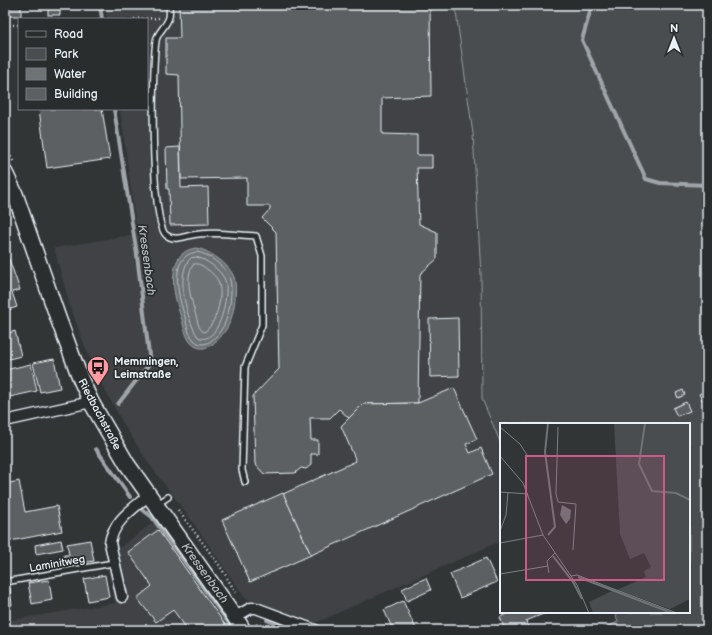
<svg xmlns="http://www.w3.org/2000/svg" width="712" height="635" font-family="'Balsamiq Sans',sans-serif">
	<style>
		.built { fill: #3f4244 }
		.green { fill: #494d4f; stroke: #989fa4 }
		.water { fill: #6e7376; stroke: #9fa5aa }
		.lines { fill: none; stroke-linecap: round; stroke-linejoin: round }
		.shore { stroke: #b7bfc4; stroke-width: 1 }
		.stream { stroke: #9fa5aa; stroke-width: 4 }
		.building { fill: #5c6063; stroke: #e8f1f8 }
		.lane-casing { stroke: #e8f1f8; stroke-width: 8 }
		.street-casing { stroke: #e8f1f8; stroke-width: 13 }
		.secondary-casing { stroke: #e8f1f8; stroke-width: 18 }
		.path { stroke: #e8f1f8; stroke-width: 2.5; stroke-dasharray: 1 3; stroke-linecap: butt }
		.lane { stroke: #2a2d2e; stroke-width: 5 }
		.street { stroke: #2a2d2e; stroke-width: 10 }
		.secondary { stroke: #2a2d2e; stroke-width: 15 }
		.labels { text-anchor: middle; stroke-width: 3.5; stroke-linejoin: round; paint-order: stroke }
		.poi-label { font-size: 11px; font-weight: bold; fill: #e8f1f8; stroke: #2a2d2e; text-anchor: start }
		.street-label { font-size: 11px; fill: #e8f1f8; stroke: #2a2d2e }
		.water-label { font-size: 12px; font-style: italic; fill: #b1b8be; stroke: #2a2d2e }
		.inset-river { fill: none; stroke: #6e7376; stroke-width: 2 }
		.inset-road { fill: none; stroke: #7b8084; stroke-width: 1 }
		.view { fill: #cd598a; fill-opacity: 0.15; stroke: #cd598a; stroke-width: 2 }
		.inset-edge { fill: none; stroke: #e8f1f8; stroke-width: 2 }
	</style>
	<rect width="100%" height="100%" fill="#323536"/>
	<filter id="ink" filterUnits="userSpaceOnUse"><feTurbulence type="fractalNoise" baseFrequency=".025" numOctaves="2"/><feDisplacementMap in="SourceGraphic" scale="8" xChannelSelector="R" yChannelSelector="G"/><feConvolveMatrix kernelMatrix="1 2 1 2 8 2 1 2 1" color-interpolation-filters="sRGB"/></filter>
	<g filter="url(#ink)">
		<!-- built -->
		<g class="built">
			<polygon points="105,5 455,5 473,134 481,275 482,399 501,444 501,541 313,624 245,598 187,514 149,464 124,425 102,385 84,344 69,303 54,248 137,234 120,109 147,109 147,19 107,19"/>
			<polygon points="154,522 232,630 5,630 5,621 115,603 108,571 119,562 119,548"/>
		</g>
		<!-- green -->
		<polygon class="green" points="455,5 707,5 707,630 599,630 618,622 615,612 689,612 689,424 501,424 501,444 482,399 481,275 473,134"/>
		<!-- water -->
		<path class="water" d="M 196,248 C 209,250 229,264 234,277 C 238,289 234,317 227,328 C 220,339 205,357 191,343 C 186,337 184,328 182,320 C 176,303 170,282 176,264 C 179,254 187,249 196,248 Z"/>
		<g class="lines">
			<!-- shore -->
			<g class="shore">
				<path d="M 197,252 C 209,254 224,266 229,277 C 234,288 229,315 224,325 C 219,334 206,352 194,340 C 188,334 187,325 185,317 C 180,302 174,279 180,264 C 184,256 189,253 197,252 Z"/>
				<path d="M 196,257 C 206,259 221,270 225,280 C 230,293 219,348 198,337 C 187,321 174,272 191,258 Z"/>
				<path d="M 194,264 C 199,263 203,266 208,270 C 212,273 218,278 219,284 C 223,297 216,325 204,332 C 198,329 198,322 196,316 C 192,302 183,276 194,264 Z"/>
			</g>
			<!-- stream -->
			<g class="stream">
				<polyline points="100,5 102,19"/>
				<polyline points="592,5 582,40 646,179 660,183 707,185"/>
				<polyline points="114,109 137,255 150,363 118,404"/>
				<polyline points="96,449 130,497"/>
				<polyline points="143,510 152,517 234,630"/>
				<polyline points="267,620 294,630"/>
			</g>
		</g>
		<!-- building -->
		<g class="building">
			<rect x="5" y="5" width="16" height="11"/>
			<rect x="48" y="5" width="12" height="10"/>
			<polygon points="179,5 430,5 431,96 382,98 382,134 417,135 417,155 432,155 432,168 417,168 419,224 437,232 437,259 420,274 418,403 363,404 349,418 339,409 330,418 310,418 311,440 318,440 318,454 311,454 311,465 306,469 301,468 295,473 264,474 255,464 253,396 279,369 276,232 262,218 270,209 270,206 247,206 247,178 181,179 179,75 166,74 166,38 180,38"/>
			<polygon points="39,109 102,109 110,159 47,168"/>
			<polygon points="180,147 181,188 208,187 209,224 170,225 169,189 167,189 166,148"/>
			<polygon points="9,259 20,290 12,292 17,307 5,311 5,260"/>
			<polygon points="458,318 459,376 430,377 429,319"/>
			<polygon points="15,331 21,356 5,360 5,334"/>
			<polygon points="54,359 60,388 40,392 33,363"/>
			<polygon points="31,364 37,391 5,398 5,370"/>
			<polygon points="454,388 477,439 466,444 470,453 481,448 492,474 311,555 283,494 356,461 341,426 363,404 418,403"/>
			<polygon points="683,390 685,395 678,398 676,393"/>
			<polygon points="707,390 707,398 702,400 699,394"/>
			<polygon points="686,402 690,411 677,416 673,408"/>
			<polygon points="19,481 25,512 57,506 62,531 5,542 5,484"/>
			<polygon points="283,493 311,555 250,582 222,520"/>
			<polygon points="158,530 229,630 188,630 173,610 156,622 137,598 152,586 128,552"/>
			<polygon points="61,540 63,549 36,554 35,545"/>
			<polygon points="90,540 94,561 65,565 64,555 69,555 67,544"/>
			<polygon points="486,558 497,582 460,598 450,574"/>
			<polygon points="105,575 109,597 88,601 84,579"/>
			<polygon points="426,578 431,590 407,601 402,589"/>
			<polygon points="49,580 52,600 32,604 28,583"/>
			<polygon points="10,588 12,605 5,606 5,589"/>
			<polygon points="403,601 416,629 415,630 393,630 384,610"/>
			<polygon points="511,612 548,612 526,621 529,630 505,630 500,617"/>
			<polygon points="483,626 484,630 474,630"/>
		</g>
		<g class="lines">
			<!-- lane casing -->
			<g class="lane-casing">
				<g id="lane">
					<path d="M 169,5 C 169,9 170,14 169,17 C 167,26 157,32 156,41 C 152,67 150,221 166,235 C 174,241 183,237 192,235 C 213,231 235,235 256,236 L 262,256 L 262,325 L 245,367 L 242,470 L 245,482"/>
					<polyline points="156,505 168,497"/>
					<polyline points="5,582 113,563"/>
				</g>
			</g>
			<!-- street casing -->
			<g class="street-casing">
				<g id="street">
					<polyline points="5,421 91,402"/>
					<path d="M 122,597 L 110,543 C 113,521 133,509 149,495"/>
					<polyline points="235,617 251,608 256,608 315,630"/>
				</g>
			</g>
			<!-- secondary casing -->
			<g class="secondary-casing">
				<polyline id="secondary" points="5,173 15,194 58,318 81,380 91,402 127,464 235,617 243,630"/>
			</g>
			<!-- path -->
			<g class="path">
				<polyline points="134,19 160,18"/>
				<polyline points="5,25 19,25"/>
				<polyline points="5,146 14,163"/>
				<polyline points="178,510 220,566 236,593"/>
				<polyline points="256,624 260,630"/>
			</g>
			<!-- lane -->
			<use href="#lane" class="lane"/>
			<!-- street -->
			<use href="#street" class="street"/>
			<!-- secondary -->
			<use href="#secondary" class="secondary"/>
		</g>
	</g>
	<!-- icons -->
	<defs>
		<g id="bus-pin" transform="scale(1.15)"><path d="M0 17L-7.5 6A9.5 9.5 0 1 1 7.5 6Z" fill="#ff9aa2" stroke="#2a2d2e"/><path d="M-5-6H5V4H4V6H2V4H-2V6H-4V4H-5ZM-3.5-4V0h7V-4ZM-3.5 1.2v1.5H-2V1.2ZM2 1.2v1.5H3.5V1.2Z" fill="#111"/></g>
	</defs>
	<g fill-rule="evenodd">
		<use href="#bus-pin" x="98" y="367"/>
	</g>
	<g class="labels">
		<!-- poi labels -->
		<g class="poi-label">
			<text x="114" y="365">Memmingen,<tspan x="114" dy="13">Leimstraße</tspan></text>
		</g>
		<!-- street labels -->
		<g class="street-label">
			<text transform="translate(100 414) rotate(62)" y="4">Riedbachstraße</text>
			<text transform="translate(57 563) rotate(-10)" y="4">Laminitweg</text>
		</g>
		<!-- water labels -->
		<g class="water-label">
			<text transform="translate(147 260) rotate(82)" y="4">Kressenbach</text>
			<text transform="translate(205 573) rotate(54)" y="4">Kressenbach</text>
		</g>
	</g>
	<!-- overview -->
	<g transform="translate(500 423)">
		<rect width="190" height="190" fill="#323536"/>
		<path d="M 114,0 L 190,0 L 190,176 L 170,186 L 117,167 L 146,154 L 144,148 L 151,144 L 144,130 L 130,136 L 120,111 ZM 114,167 L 175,190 L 93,190 L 89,179 Z" fill="#494d4f"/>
		<path d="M 62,82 L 71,87 L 70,96 L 66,101 L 60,92 Z" fill="#6e7376"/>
		<path class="inset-river" d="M 48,0 L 45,29 L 55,104 L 48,112M 145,0 L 139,41 L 152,68 L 176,70 L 190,77M 53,133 L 73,159 L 82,176M 78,154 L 172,190"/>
		<path class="inset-road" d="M 1,0 L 25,0M 0,4 L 20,21 L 27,32M 58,4 L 56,71 L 58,79 L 76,81 L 73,127M 0,33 L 23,60 L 43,112 L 77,162 L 89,190M 0,69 L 28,71M 0,108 L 6,92 L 8,70M 0,120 L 43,112M 49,150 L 47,138 L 55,130M 0,151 L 48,143M 71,153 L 77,152 L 177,190"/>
		<path class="view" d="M 26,33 L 164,33 L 164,157 L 26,157 Z"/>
		<rect width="190" height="190" class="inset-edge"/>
	</g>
	<!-- margin -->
	<rect width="712" height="635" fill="none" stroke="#2a2d2e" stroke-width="20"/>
	<rect x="10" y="10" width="692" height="615" fill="none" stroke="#e8f1f8" stroke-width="1.5" filter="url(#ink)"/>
	<!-- legend -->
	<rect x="18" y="18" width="130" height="92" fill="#2a2d2e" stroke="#767b7f"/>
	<rect x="26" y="31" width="20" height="6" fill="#2a2d2e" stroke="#767b7f"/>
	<text x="54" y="38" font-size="12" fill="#e8f1f8">Road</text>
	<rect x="26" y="48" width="20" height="12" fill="#494d4f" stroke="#767b7f"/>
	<text x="54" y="58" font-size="12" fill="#e8f1f8">Park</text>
	<rect x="26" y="68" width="20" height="12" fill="#6e7376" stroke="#767b7f"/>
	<text x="54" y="78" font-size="12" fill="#e8f1f8">Water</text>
	<rect x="26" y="88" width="20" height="12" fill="#5c6063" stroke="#767b7f"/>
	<text x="54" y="98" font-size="12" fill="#e8f1f8">Building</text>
	<!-- north arrow -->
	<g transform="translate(674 38)" stroke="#2a2d2e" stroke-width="3" paint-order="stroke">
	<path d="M0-3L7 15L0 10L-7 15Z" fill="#e8f1f8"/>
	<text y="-6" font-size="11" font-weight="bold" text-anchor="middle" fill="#e8f1f8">N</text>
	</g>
</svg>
